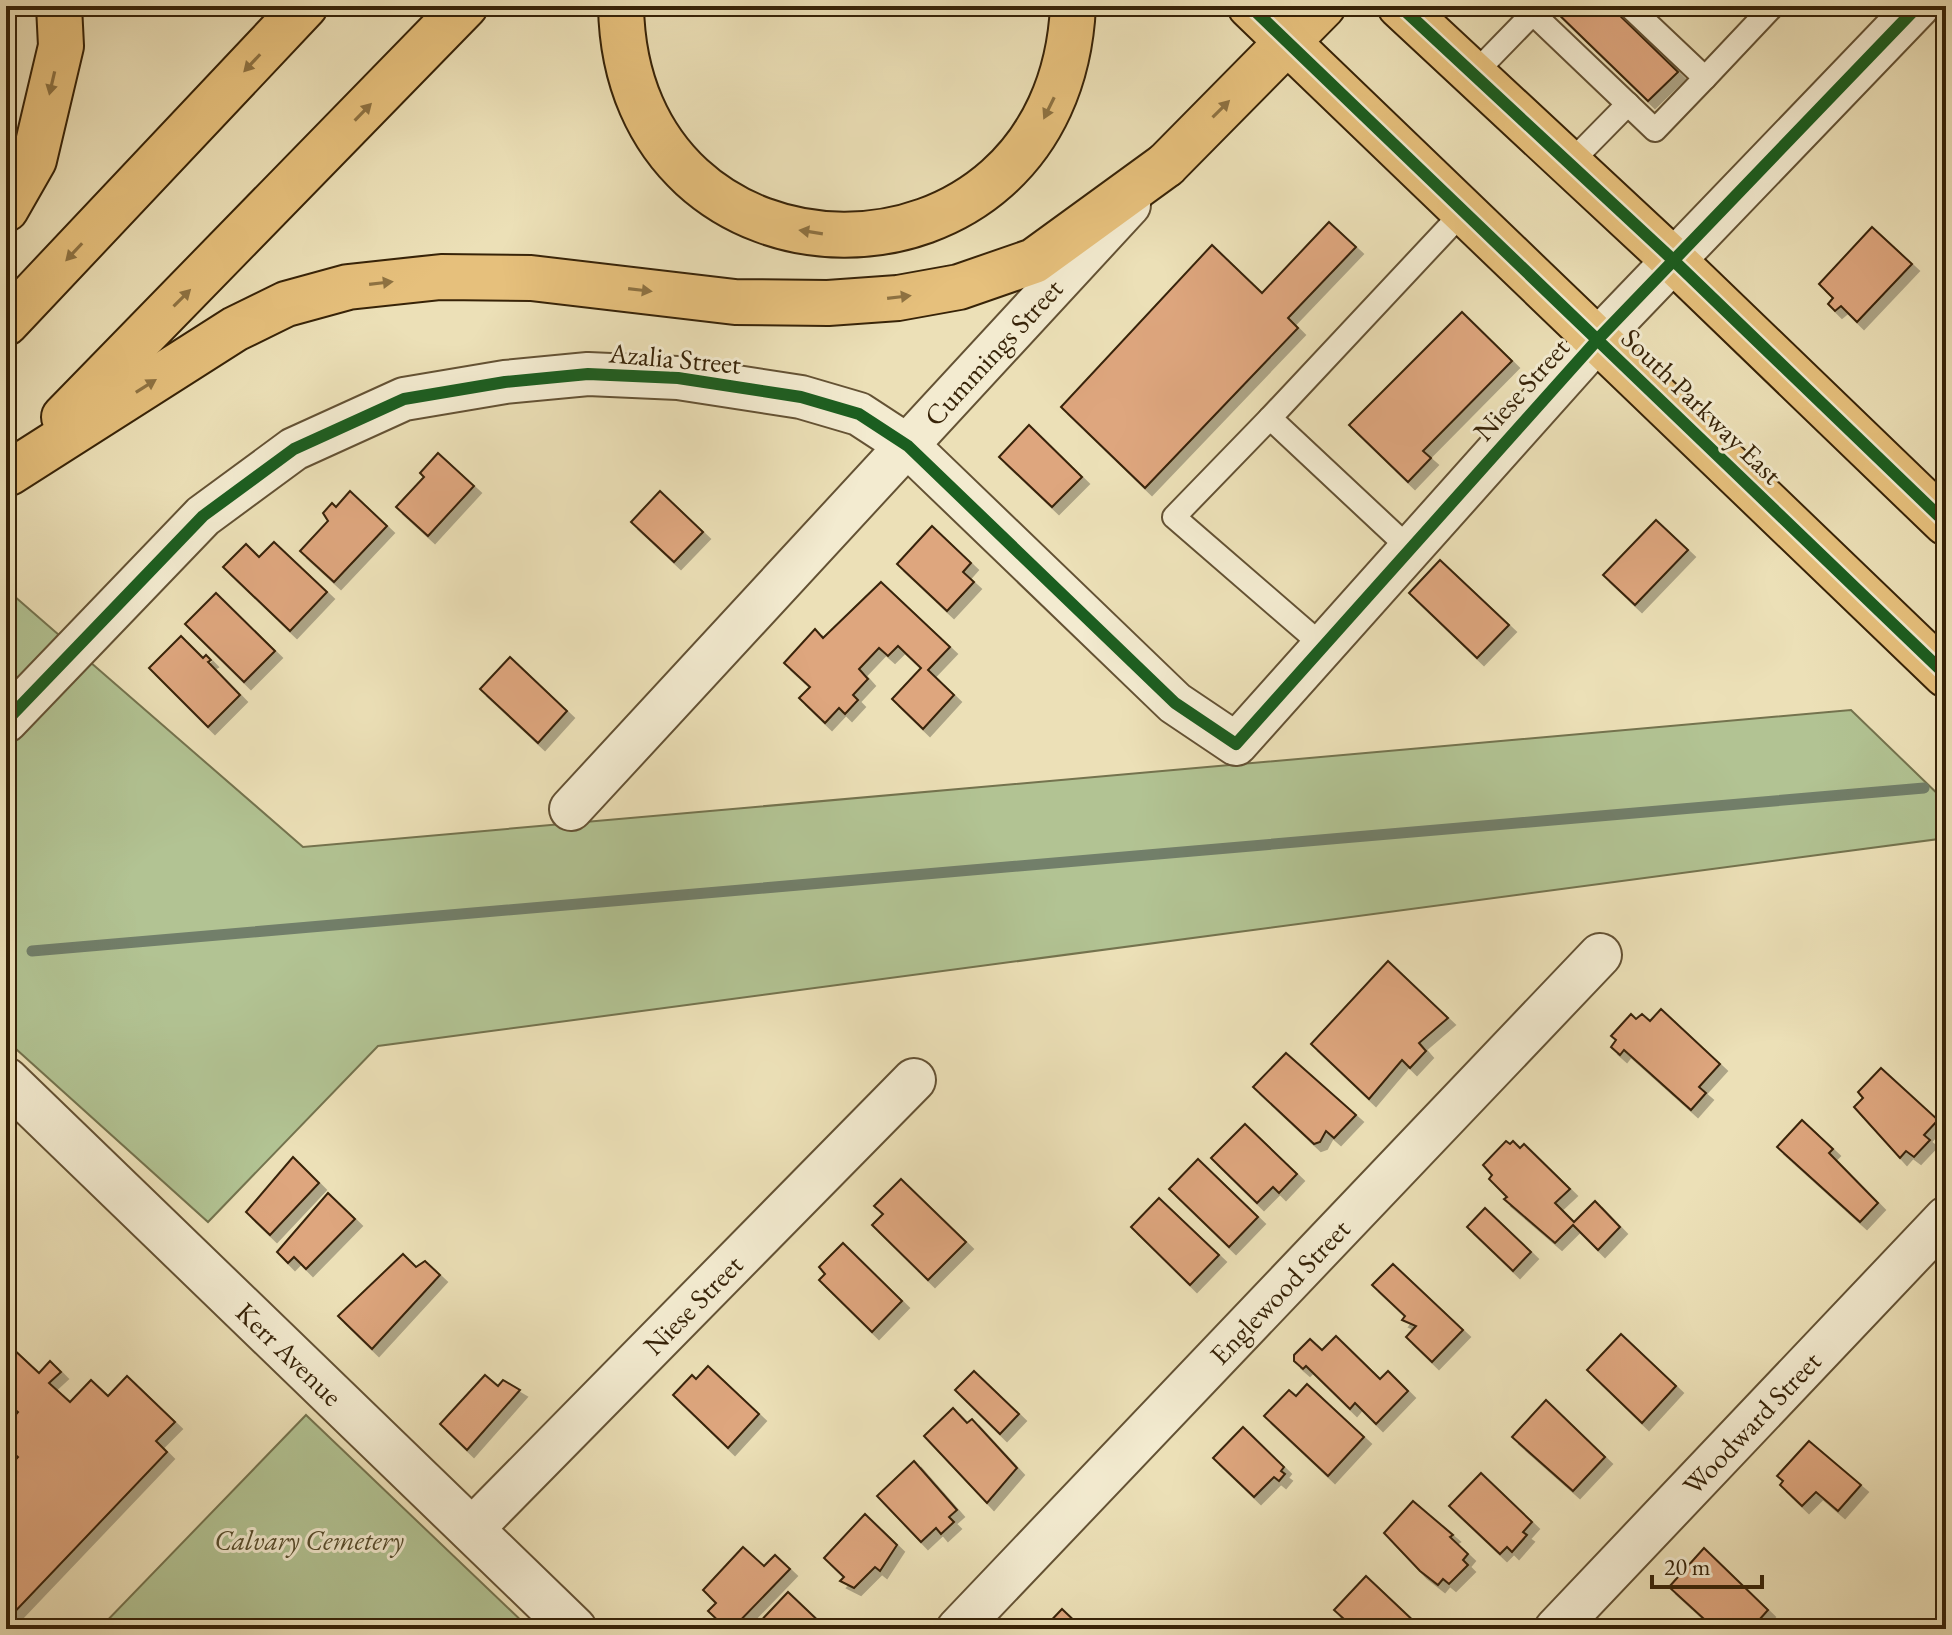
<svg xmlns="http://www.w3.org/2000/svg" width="1952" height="1635" font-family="'EB Garamond',serif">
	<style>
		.green { fill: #b2c393; stroke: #74734e; stroke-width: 2 }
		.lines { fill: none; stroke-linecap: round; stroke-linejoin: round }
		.stream { stroke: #727f6a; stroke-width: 11 }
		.building { fill: #dea67e; stroke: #372308; stroke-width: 2; filter: url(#shadow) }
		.service-casing { stroke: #645234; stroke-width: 26 }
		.minor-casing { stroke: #645234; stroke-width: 46 }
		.tertiary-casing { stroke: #645234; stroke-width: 48 }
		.primary-casing { stroke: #372308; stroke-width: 48 }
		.motorway-casing { stroke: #372308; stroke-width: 48 }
		.service { stroke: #f3ebd0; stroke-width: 22 }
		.minor { stroke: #f3ebd0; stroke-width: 42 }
		.tertiary { stroke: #f3ebd0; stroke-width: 44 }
		.primary { stroke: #e6c07c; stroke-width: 44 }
		.motorway { stroke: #e6c07c; stroke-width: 44 }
		.cycleway-casing { stroke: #f3ebd0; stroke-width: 17 }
		.cycleway { stroke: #1b5e20; stroke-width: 12 }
		.oneway { fill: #8e7242 }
		.labels { text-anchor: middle; stroke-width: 6; stroke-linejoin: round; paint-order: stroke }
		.street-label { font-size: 28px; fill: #372308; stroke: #f3ebd0 }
		.park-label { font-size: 28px; font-style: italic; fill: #564b2b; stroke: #f3ebd0 }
	</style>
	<defs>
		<filter id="shadow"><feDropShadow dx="7" dy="7" stdDeviation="0" flood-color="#0004"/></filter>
	</defs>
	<rect width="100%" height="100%" fill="#ece0b7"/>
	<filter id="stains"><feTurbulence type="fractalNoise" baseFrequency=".0025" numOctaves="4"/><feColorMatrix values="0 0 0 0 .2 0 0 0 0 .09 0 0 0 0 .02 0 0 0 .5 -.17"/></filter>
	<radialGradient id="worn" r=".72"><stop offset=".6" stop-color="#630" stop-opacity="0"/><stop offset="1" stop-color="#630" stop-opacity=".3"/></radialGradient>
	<!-- green -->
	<g class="green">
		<polygon points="6,589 303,847 1851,710 1946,802 1946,838 378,1046 208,1222 6,1040"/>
		<polygon points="306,1415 530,1629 99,1629"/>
	</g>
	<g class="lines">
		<!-- stream -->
		<polyline class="stream" points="32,951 1924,788"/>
	</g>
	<!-- building -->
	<g class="building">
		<polygon points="1550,6 1610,6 1678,72 1648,101"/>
		<polygon points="1329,222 1356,247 1288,318 1298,328 1145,488 1061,407 1212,245 1262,293"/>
		<polygon points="1872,227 1912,264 1857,322 1841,306 1835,311 1828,304 1833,298 1819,284"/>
		<polygon points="1462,312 1512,361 1423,451 1431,458 1408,482 1349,425"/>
		<polygon points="1029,425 1082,477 1052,507 999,457"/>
		<polygon points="438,453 474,486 428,536 396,507 424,477 420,473"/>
		<polygon points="350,491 387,526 334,582 300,551 328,521 323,513 332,503 336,507"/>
		<polygon points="660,491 703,532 674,562 631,522"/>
		<polygon points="1656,520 1688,550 1635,605 1603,575"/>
		<polygon points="932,526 971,563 963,572 974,582 947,611 897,564"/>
		<polygon points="274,542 327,592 290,631 223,567 246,544 259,557"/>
		<polygon points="1440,560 1509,625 1477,658 1409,593"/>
		<polygon points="881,582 950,647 928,670 954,695 923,729 892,699 921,668 898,646 888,656 879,648 859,669 868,679 853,695 858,700 845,714 839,708 825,723 799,698 810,687 784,663 815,629 823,638"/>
		<polygon points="216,593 275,651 244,682 185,624"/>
		<polygon points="181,636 203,658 206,655 211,660 208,662 240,695 208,727 149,668"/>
		<polygon points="510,657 567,711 538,743 480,689"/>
		<polygon points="1388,961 1448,1018 1419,1043 1426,1051 1410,1068 1402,1060 1369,1099 1311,1044"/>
		<polygon points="1661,1009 1720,1064 1699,1087 1706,1093 1691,1110 1624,1050 1620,1055 1611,1047 1616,1040 1611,1036 1631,1014 1636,1019 1642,1014 1650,1021"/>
		<polygon points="1286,1053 1356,1115 1334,1138 1326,1131 1320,1142 1314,1144 1253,1087"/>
		<polygon points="1881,1068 1938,1120 1924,1135 1930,1140 1914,1157 1906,1151 1900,1158 1854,1107 1863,1098 1858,1092"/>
		<polygon points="1802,1120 1833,1149 1829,1153 1878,1203 1860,1222 1777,1147"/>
		<polygon points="1245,1124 1297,1174 1279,1193 1273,1187 1257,1203 1211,1158"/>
		<polygon points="1506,1141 1510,1144 1513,1141 1520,1148 1524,1144 1570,1189 1555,1203 1574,1222 1595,1201 1620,1227 1598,1250 1573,1225 1555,1243 1504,1199 1507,1197 1489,1179 1492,1175 1483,1165"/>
		<polygon points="293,1157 319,1183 270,1235 246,1212"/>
		<polygon points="1198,1159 1258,1217 1229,1247 1169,1189"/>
		<polygon points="901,1179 966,1242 928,1280 872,1225 883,1214 874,1206"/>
		<polygon points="328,1193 355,1219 306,1269 294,1257 288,1263 277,1252"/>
		<polygon points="1159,1198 1219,1255 1190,1285 1131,1227"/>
		<polygon points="1485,1208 1531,1252 1513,1271 1467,1227"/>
		<polygon points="843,1243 902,1301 872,1332 819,1280 825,1274 819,1267"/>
		<polygon points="403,1254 416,1267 425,1261 440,1275 372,1349 338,1316"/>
		<polygon points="1393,1264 1463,1330 1432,1362 1406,1337 1416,1326 1402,1320 1405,1316 1372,1285"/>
		<polygon points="1621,1334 1676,1386 1642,1423 1587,1370"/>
		<polygon points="1336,1336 1380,1379 1388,1371 1408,1391 1376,1424 1355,1403 1350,1409 1306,1366 1303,1369 1294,1361 1294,1355 1310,1339 1322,1350"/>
		<polygon points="10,1346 39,1373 50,1361 61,1372 49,1383 70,1402 91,1380 108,1396 127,1376 175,1422 156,1441 167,1452 6,1621 6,1470 18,1457 6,1447 6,1426 18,1412 6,1402 6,1350"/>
		<polygon points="708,1366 759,1414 728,1448 673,1395 692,1375 696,1379"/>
		<polygon points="974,1371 1019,1414 1000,1434 955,1390"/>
		<polygon points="485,1375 498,1386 503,1380 520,1390 467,1450 440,1424"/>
		<polygon points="1307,1384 1364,1437 1328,1476 1264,1416 1289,1390 1296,1396"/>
		<polygon points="1546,1400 1605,1457 1573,1491 1512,1437"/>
		<polygon points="953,1408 967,1423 972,1419 1017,1468 987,1503 924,1436"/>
		<polygon points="1243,1427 1284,1467 1281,1471 1285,1474 1279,1481 1274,1477 1254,1497 1213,1458"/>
		<polygon points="1809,1441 1861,1485 1838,1511 1816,1492 1802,1506 1780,1485 1783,1481 1777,1476"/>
		<polygon points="914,1461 957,1510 949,1517 954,1522 941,1534 936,1528 921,1542 877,1496"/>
		<polygon points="1481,1473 1532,1522 1523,1532 1527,1535 1512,1552 1507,1547 1500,1554 1449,1506"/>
		<polygon points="1413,1501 1453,1535 1450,1537 1468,1554 1463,1560 1468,1565 1449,1584 1443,1579 1438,1585 1420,1571 1384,1533"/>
		<polygon points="865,1514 897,1545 880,1571 875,1567 854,1588 840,1581 844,1577 824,1558"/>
		<polygon points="743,1547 764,1566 775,1555 790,1569 732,1629 727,1629 708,1611 716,1603 703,1590"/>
		<polygon points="1704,1548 1768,1610 1751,1629 1715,1629 1669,1587"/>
		<polygon points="1366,1576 1420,1627 1419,1629 1355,1629 1334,1610"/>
		<polygon points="788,1592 827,1629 753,1629"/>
		<polygon points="1062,1609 1083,1629 1043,1629"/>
	</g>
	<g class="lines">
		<!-- service casing -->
		<g class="service-casing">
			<g id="service">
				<polyline points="1525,6 1655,130 1705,78 1629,6"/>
				<polyline points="1473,75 1540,6"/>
				<polyline points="1705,78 1773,6"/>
				<polyline points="1568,165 1628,104"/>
				<polyline points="1270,418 1174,517 1323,646"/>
				<polyline points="1410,549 1270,418 1464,211"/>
			</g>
		</g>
		<!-- minor casing -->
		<g class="minor-casing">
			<g id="minor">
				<polyline points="6,721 203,516 294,449 404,399 505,382 588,374 678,378 801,397 859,414 908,446 1175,703 1236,744 1598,339 1918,6"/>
				<path id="s1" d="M 571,809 L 1129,205"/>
				<path id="s2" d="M 471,1530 L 914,1080"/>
				<path id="s3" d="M 958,1629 L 1600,955"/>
				<path id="s4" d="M 1556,1629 L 1946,1218"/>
			</g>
		</g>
		<!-- tertiary casing -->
		<g class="tertiary-casing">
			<g id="tertiary">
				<path id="s5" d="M 6,1080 L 574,1629"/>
			</g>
		</g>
		<!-- primary casing -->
		<g class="primary-casing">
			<g id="primary">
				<polyline points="1250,6 1946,675"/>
				<polyline points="1400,6 1672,259 1946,523"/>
				<polyline points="1166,165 1323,6"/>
			</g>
		</g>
		<!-- motorway casing -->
		<g class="motorway-casing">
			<g id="motorway">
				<path d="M 621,6 C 626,309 1059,313 1073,6"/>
				<polyline points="6,209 34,160 61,46 59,6"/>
				<polyline points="6,323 305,6"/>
				<polyline points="64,417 465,6"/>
				<polyline points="9,473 235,329 286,304 348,287 441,277 531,278 735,302 828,303 898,298 959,287 1034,261 1166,165"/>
			</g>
		</g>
		<!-- service -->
		<use href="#service" class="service"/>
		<!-- minor -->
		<use href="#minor" class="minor"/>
		<!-- tertiary -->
		<use href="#tertiary" class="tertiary"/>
		<!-- primary -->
		<use href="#primary" class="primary"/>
		<!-- motorway -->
		<use href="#motorway" class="motorway"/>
		<!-- cycleway casing -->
		<g class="cycleway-casing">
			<g id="cycleway">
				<polyline points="1250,6 1946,675"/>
				<polyline points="1400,6 1672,259 1946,523"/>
				<polyline points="6,721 203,516 294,449 404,399 505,382 588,374 678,378 801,397 859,414 908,446 1175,703 1236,744 1598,339 1918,6"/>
			</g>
		</g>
		<!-- cycleway -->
		<use href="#cycleway" class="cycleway"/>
	</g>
	<!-- one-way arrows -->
	<defs><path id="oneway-solid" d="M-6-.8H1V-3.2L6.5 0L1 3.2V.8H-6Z" transform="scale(2)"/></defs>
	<g class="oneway">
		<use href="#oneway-solid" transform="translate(252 63) rotate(133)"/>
		<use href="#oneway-solid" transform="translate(52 83) rotate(103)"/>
		<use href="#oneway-solid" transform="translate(1049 108) rotate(116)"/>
		<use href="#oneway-solid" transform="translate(1221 109) rotate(-45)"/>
		<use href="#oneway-solid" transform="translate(363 112) rotate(-46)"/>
		<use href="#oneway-solid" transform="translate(811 232) rotate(-171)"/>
		<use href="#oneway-solid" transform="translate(74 252) rotate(133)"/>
		<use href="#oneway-solid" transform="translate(381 283) rotate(-7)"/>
		<use href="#oneway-solid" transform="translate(640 290) rotate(7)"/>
		<use href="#oneway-solid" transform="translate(899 297) rotate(-7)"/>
		<use href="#oneway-solid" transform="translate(182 298) rotate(-45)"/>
		<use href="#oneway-solid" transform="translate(146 386) rotate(-32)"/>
	</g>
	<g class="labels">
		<!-- street labels -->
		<g class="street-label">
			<text dy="10" stroke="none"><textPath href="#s1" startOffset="622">Cummings Street</textPath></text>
			<text transform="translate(675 358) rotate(5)" y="10">Azalia Street</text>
			<text transform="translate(1521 389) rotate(-48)" y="10">Niese Street</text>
			<text transform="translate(1702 406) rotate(44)" y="10">South Parkway East</text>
			<text dy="10" stroke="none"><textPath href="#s3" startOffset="466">Englewood Street</textPath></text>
			<text dy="10" stroke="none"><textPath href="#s2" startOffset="316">Niese Street</textPath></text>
			<text dy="10" stroke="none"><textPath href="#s5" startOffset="394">Kerr Avenue</textPath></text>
			<text dy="10" stroke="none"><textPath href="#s4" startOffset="284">Woodward Street</textPath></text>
		</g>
		<!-- park labels -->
		<g class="park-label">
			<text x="309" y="1550">Calvary Cemetery</text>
		</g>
	</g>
	<!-- margin -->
	<rect width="1952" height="1635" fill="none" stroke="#ece0b7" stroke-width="32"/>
	<rect x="8" y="8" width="1936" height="1619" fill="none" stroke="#372308" stroke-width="4"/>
	<rect x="16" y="16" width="1920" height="1603" fill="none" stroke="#372308" stroke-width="2"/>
	<!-- scale -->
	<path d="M1652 1575v12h110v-12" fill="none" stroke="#372308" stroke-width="4"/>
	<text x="1664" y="1575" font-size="24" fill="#372308" stroke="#f3ebd0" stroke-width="6" paint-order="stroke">20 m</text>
	<rect width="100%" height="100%" filter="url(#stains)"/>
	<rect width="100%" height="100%" fill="url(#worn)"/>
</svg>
